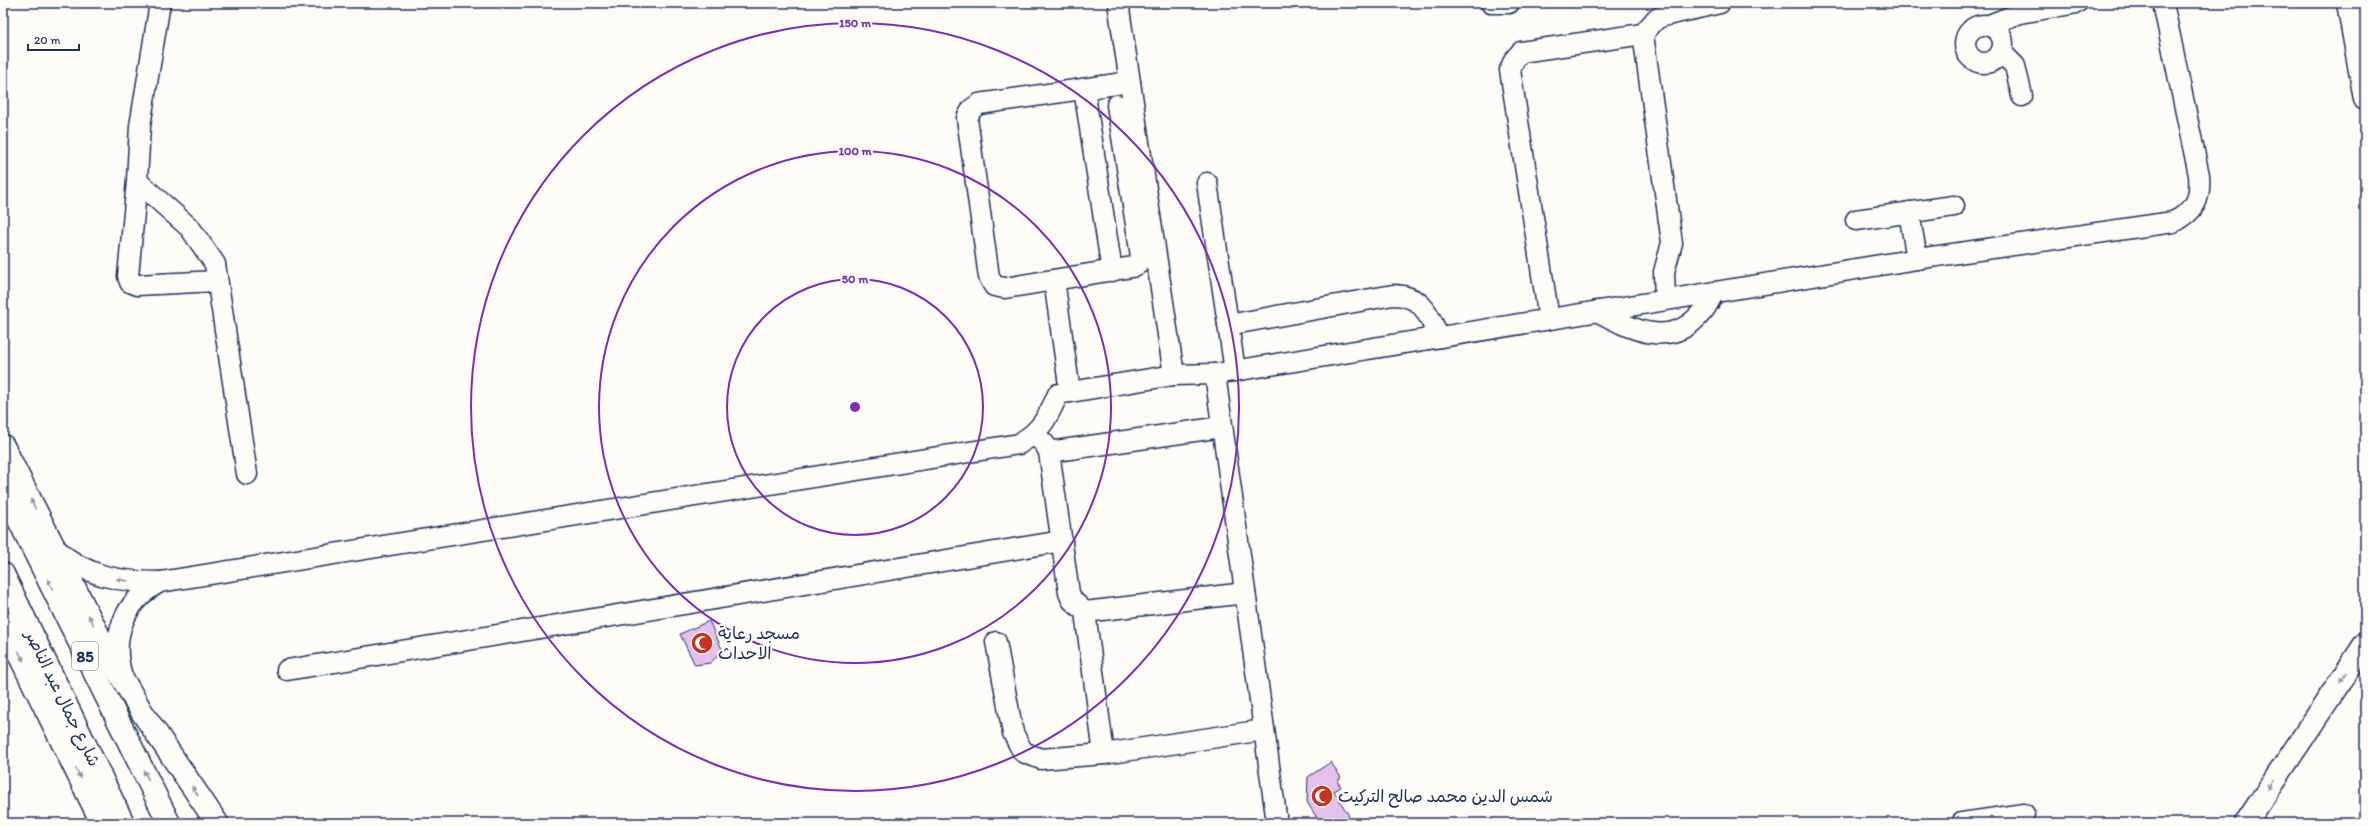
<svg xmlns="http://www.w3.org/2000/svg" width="2368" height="826" font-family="Itim,'Playpen Sans Arabic',sans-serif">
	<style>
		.building { fill: #e4c1ed; stroke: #1b2f5e }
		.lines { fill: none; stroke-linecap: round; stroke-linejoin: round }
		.minor-casing { stroke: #1b2f5e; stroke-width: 23 }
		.major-casing { stroke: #1b2f5e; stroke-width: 25 }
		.highway-casing { stroke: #1b2f5e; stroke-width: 25 }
		.minor { stroke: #fdfcf7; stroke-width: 20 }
		.major { stroke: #fdfcf7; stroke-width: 22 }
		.highway { stroke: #fdfcf7; stroke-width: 22 }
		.oneway { fill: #8c96aa }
		.ring { fill: none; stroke: #7b2cbf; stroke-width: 2 }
		.labels { text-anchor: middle; stroke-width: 4; stroke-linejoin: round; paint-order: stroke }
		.shield { fill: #fdfcf7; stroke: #5f6c8c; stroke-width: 1 }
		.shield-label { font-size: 16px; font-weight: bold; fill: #1b2f5e }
		.poi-label { font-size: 17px; fill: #1b2f5e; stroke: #fdfcf7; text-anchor: start }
		.street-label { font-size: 17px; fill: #1b2f5e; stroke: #fdfcf7 }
		.centre { fill: #7b2cbf; stroke: #fdfcf7; stroke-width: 2 }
		.ring-label { font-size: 12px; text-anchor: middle; font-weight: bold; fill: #7b2cbf; stroke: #fdfcf7; stroke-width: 4; stroke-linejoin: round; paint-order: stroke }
	</style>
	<rect width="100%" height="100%" fill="#fdfcf7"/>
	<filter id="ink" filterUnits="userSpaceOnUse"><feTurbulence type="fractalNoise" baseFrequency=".025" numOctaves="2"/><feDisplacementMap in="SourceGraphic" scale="8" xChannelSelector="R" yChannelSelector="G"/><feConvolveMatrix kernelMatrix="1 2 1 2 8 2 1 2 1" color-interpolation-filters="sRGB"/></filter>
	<g filter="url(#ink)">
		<!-- building -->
		<g class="building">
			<polygon points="709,621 723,651 710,663 695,665 680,634"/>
			<polygon points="1331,762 1341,778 1337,781 1341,787 1334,791 1349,816 1342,823 1320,823 1307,802 1308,777"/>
		</g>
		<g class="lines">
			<!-- minor casing -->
			<g class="minor-casing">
				<g id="minor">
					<polyline points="160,3 140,126 137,181 128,276 130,282 137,285 217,281"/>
					<polyline points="1121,3 1119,9 1174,375"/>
					<polyline points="1491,3 1509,3"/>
					<polyline points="1989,25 2020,13 2077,3"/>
					<circle cx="1984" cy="44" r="19"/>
					<polyline points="1643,34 1656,19 1663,16 1720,3"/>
					<polyline points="2001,52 2015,66 2022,96"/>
					<polyline points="1084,89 1112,271"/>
					<polyline points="1117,105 1141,256 1138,264 1132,267 1005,288 994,286 989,277 967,118 972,109 979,104 1130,82"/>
					<polyline points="137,181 190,228 215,264 247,474"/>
					<polyline points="1207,183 1235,371"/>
					<polyline points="1909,212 1917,259"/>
					<polyline points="1856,220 1954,206"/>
					<polyline points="1054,280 1070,392"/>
					<path d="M 1597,311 C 1630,329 1671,350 1701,313 C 1707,307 1710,299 1714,292"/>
					<polyline points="1549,319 1510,70 1514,60 1521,52 1643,34 1672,243 1664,272 1665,300"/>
					<path d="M 1228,325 L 1393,295 C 1424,296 1427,313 1439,337"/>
					<polyline points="1215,374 1277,823"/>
					<polyline points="1034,435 1044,443 1049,452 1069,593 1072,600 1085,612 1104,754"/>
					<polyline points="1049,452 1222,427"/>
					<path d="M 56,549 C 86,577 121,582 160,582 L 1019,444 C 1042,430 1048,417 1058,394 L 1174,375 L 1215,374 L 1917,259 L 2173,222 C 2195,212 2201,199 2199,175 L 2163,3"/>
					<polyline points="1085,612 1245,593"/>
					<polyline points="996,642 1013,733 1023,752 1041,759 1104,754 1264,730"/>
					<polyline points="287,670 1062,541"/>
					<path d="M 122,676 C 110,637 124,601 160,582"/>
					<polyline points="1962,823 2024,814"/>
				</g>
			</g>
			<!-- major casing -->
			<g class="major-casing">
				<g id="major">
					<polyline points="2348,3 2365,99"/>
					<polyline points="3,446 108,654 142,712 217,823"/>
					<polyline points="3,622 102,823"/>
					<polyline points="2246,823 2365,644"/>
				</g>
			</g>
			<!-- highway casing -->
			<g class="highway-casing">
				<g id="highway">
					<polyline points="3,488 169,823"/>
					<polyline points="3,574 123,823"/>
				</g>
			</g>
			<!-- minor -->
			<use href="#minor" class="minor"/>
			<!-- major -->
			<use href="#major" class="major"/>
			<!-- highway -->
			<use href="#highway" class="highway"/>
		</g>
		<!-- one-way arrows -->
		<defs><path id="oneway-solid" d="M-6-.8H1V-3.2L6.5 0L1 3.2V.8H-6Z"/></defs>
		<g class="oneway">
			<use href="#oneway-solid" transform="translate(33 504) rotate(-117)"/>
			<use href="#oneway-solid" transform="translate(122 580) rotate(-172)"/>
			<use href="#oneway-solid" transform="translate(50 584) rotate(-116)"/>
			<use href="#oneway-solid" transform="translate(91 620) rotate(-116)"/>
			<use href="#oneway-solid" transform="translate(21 656) rotate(63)"/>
			<use href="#oneway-solid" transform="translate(2343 677) rotate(124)"/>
			<use href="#oneway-solid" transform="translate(78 773) rotate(64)"/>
			<use href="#oneway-solid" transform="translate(146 775) rotate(-117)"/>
			<use href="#oneway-solid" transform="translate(2271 785) rotate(124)"/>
			<use href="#oneway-solid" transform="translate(195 791) rotate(-124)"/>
		</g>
	</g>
	<!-- distance rings -->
	<g class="ring">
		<circle cx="855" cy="407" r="128"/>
		<circle cx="855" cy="407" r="256"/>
		<circle cx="855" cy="407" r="384"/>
	</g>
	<!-- icons -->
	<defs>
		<g id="mosque-disc" transform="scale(1.15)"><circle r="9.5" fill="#c8321e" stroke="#fdfcf7"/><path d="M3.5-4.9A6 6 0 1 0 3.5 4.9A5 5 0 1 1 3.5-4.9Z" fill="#fff"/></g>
	</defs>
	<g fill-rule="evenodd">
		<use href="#mosque-disc" x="702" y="643"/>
		<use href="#mosque-disc" x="1322" y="796"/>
	</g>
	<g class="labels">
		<!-- shield labels -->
		<rect class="shield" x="72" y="642" width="26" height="28" rx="3"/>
		<g class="shield-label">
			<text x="85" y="662">85</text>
		</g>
		<!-- poi labels -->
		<g class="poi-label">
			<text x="718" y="639">مسجد رعاية<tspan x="718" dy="20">الاحداث</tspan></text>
			<text x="1338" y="802">شمس الدين محمد صالح التركيت</text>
		</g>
		<!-- street labels -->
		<g class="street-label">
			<text transform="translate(63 698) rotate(64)" y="6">شارع جمال عبد الناصر</text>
		</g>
	</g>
	<circle cx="855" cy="407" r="6" class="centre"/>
	<g class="ring-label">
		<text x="855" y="27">150 m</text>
		<text x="855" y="155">100 m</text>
		<text x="855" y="283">50 m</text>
	</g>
	<!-- margin -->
	<rect width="2368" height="826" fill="none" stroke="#fdfcf7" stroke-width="16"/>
	<rect x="8" y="8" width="2352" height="810" fill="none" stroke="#1b2f5e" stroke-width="1.5" filter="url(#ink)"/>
	<!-- scale -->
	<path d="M28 44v6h51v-6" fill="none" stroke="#1b2f5e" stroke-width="2"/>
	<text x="34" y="44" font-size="12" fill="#1b2f5e" stroke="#fdfcf7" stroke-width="3" paint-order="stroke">20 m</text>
</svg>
